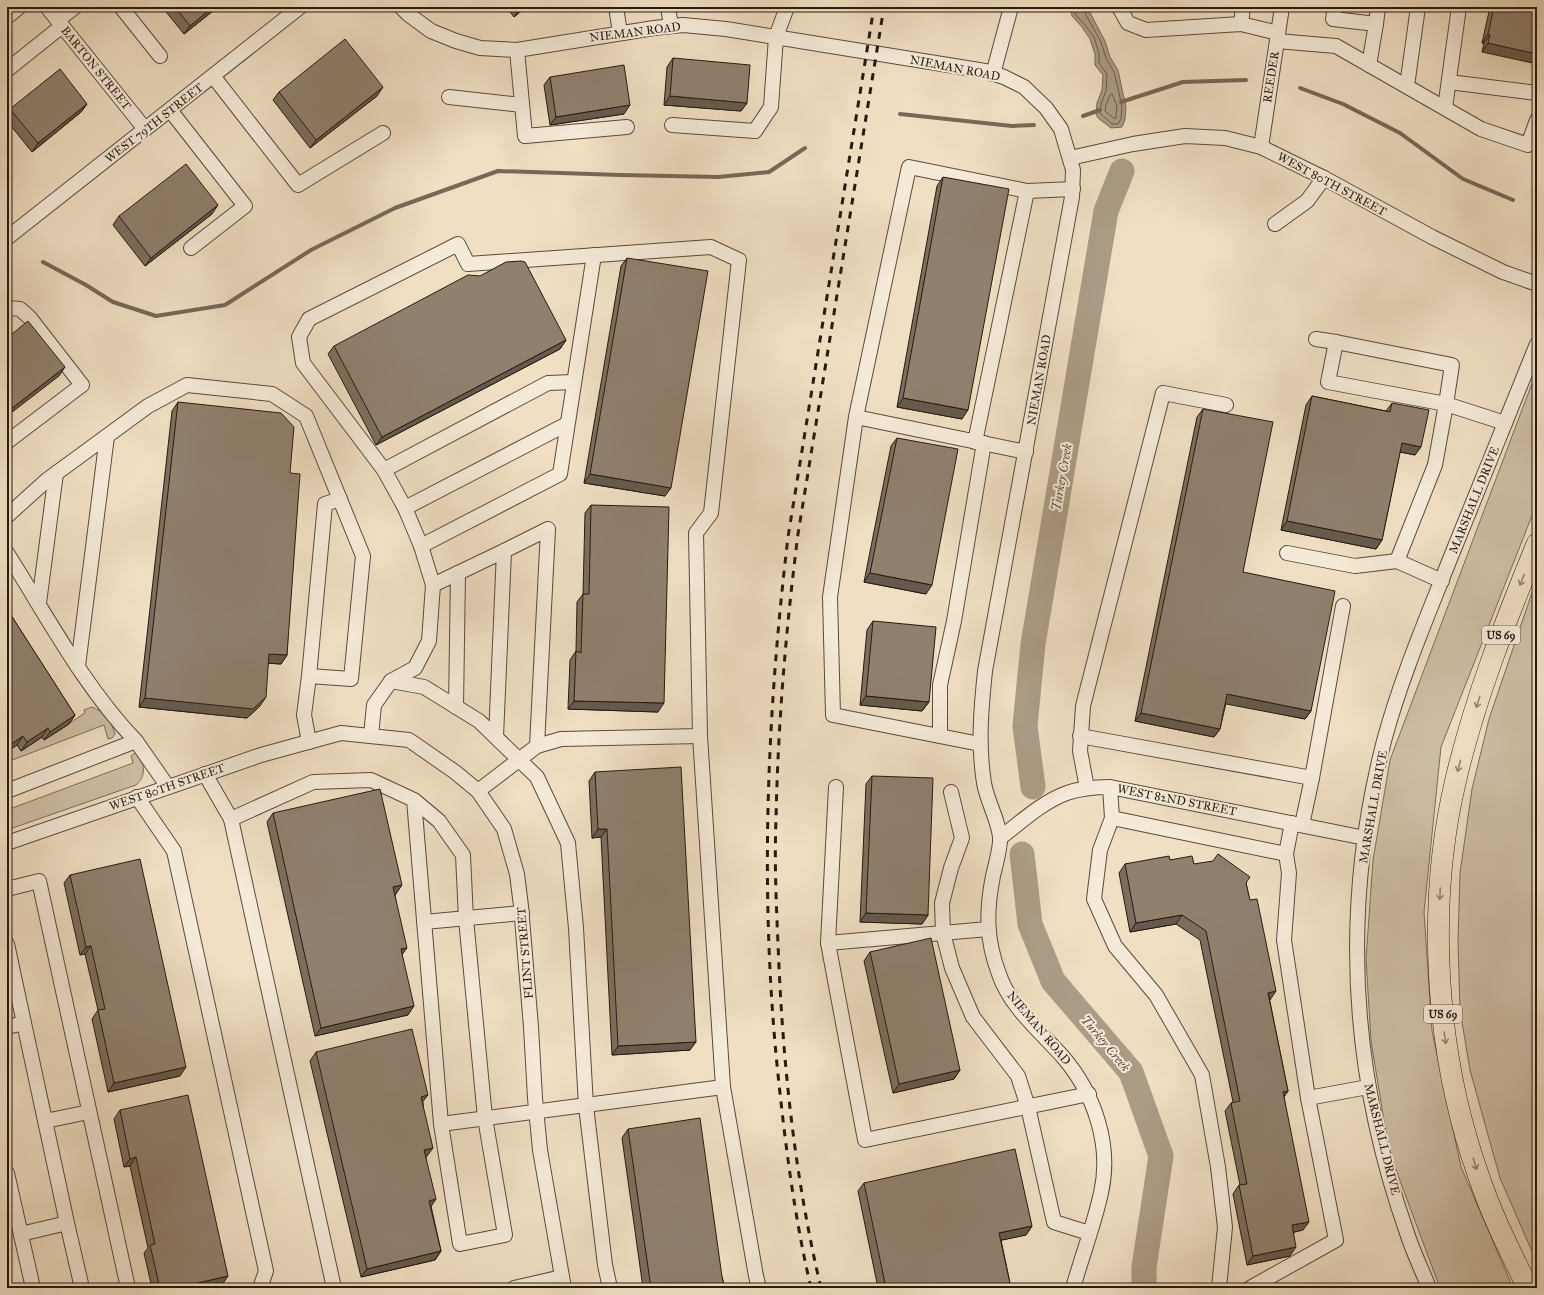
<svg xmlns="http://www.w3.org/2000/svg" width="1544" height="1295" font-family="'IM FELL Great Primer',serif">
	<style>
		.green { fill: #cebea5; stroke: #7a6c5b }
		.water { fill: #ac9c86; stroke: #776857 }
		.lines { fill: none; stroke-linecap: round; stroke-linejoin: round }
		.shore { stroke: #6a5b4c; stroke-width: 1 }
		.stream { stroke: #776857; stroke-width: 4 }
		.river { stroke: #ac9c86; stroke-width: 25 }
		.minor-casing { stroke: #594b3e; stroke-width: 16 }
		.highway-casing { stroke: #271a11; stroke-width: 22 }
		.minor { stroke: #f5ead8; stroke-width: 14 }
		.highway { stroke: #f0dfc3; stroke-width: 21 }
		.rail { stroke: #271a11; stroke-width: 3; stroke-dasharray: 7 7; stroke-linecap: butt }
		.wall { fill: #7c6e5f; stroke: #271a11 }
		.shaded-wall { fill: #655a4d; stroke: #271a11 }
		.building { fill: #90806e; stroke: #271a11 }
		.oneway { stroke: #968673 }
		.labels { text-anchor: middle; stroke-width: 4; stroke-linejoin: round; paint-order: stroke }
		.shield { fill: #f5ead8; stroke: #65584d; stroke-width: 1 }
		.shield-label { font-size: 11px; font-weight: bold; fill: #271a11 }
		.street-label { font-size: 12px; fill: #271a11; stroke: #f5ead8 }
		.water-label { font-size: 13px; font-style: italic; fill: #5c4e40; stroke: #f5ead8 }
	</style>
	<rect width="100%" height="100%" fill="#f0dfc3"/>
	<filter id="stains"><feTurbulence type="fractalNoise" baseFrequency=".005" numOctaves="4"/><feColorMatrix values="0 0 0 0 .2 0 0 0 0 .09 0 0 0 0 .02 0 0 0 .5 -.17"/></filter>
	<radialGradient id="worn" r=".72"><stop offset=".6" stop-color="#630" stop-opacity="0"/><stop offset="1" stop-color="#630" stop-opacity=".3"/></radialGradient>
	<!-- green -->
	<g class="green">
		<polygon points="1537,370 1537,503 1441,747 1424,912 1432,1031 1461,1167 1513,1288 1440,1288 1389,1151 1371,1041 1366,959 1373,860 1390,760"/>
		<polygon points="1537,578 1537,1263 1500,1178 1470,1070 1460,1010 1458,941 1460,873 1472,789 1489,719"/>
		<path d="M 92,707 C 102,710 113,724 115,734 L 112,738 L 108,739 L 104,725 L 7,762 L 7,752 L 17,745 L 21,751 L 42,737 L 44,740 L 85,713 L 84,710 Z"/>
		<path d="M 135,753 C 145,762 147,776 136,785 L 7,830 L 7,810 L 133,763 L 131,756 Z"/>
	</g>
	<!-- water -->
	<polygon class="water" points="1070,7 1087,7 1105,41 1110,57 1118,70 1123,94 1126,106 1125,120 1122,127 1111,128 1098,118 1096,114 1097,103 1102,90 1103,75 1095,65 1095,54 1090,39 1082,27 1072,16"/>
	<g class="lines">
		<!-- shore -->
		<g class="shore">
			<polyline points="1074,7 1075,14 1085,25 1094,37 1099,53 1099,63 1107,74 1106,91 1101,104 1100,113 1112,124 1118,124 1121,119 1122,106 1114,72 1106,58 1101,42 1086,15 1084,7"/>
			<polygon points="1112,94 1117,106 1116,117 1115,119 1105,111 1106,105 1110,95"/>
		</g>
		<!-- stream -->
		<g class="stream">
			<polyline points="1300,88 1343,104 1400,133 1463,179 1513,200"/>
			<polyline points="1121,102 1183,82 1246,80"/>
			<polyline points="900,114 1012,126 1034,125"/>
			<polyline points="1083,116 1100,110"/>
			<polyline points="43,262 86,285 113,302 156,316 225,305 311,250 395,208 498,171 621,175 718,177 769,172 805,148"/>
		</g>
		<!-- river -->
		<g class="river">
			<polyline points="1033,787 1025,726 1033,644 1106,211 1122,171"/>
			<polyline points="1022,854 1030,924 1053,981 1131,1072 1161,1156 1144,1267 1144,1288"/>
		</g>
		<!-- minor casing -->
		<g class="minor-casing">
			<g id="minor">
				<polyline points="47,7 145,129"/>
				<polyline points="121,7 160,56"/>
				<path d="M 401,7 L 408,14 L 431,31 L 456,41 L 480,48 L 517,50 L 654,28 L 683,25 L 726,29 L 985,71 L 1004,77 L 1024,87 L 1046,108 L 1061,129 L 1073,170 L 1072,197 L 985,671 C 981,709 978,745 984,783 C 987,801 998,819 1000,837 C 1001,846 995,867 993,876 C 986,911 986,940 999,974 C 1010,1007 1041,1032 1063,1057 C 1094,1093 1112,1145 1101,1193 C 1094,1225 1082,1256 1073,1288"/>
				<polyline points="616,7 620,33"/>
				<polyline points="668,7 671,26"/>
				<polyline points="1119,7 1128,23 1146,30 1241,24 1278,33"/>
				<polyline points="1335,7 1333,19 1376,24 1378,7"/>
				<polyline points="7,17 19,7"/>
				<polyline points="58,20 75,7"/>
				<polyline points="1241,24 1243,7"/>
				<polyline points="1277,41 1336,46 1481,129 1528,145 1537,120"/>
				<polyline points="517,50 525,136 627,127"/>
				<polyline points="1369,65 1376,24"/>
				<polyline points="7,70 62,26"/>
				<polyline points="993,74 1011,7"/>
				<polyline points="213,76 298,185 383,133"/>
				<polyline points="1449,82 1537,93"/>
				<polyline points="1407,86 1418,7"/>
				<polyline points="449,97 522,105"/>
				<polyline points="1445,108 1459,7"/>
				<polyline points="170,110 245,206 191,248"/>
				<polyline points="672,125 755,131 771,107 776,37 787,7"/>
				<polyline points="1261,147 1282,7"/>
				<polyline points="1070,158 1133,144 1185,136 1225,138 1261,147 1324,178 1432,237 1503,272 1537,284"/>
				<polyline points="1275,224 1307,201 1324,178"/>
				<polyline points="7,238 300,7"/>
				<polyline points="7,309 9,308 20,309 30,318 82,385 7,442"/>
				<polyline points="1316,339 1336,342"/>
				<polygon points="1336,342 1452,365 1446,404 1328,382"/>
				<polyline points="856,417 1026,452"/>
				<polyline points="975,442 1027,191"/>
				<polyline points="384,470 548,383 574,382"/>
				<polyline points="405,508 567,424"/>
				<polyline points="7,516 47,480 148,406 187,385 272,394 306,416 363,556 351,679 309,676 304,715 309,742"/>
				<polyline points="421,546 560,474 594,255"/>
				<polyline points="504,551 548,529 537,746"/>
				<path d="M 7,553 C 47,616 84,687 136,741"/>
				<polyline points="1287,553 1355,566 1397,561 1442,581"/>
				<polyline points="1397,561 1435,465 1446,404 1505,423"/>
				<polyline points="433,585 504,551 496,737"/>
				<polyline points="39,603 56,473"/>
				<polyline points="78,666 107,436"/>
				<polyline points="309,676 325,504 340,499"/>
				<polyline points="391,681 424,687 479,721 537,777 568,843 576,928 586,1106 605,1265 610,1288"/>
				<polyline points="456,707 458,573"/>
				<polyline points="371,736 374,705 391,681 415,668 429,641 433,585 421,546 405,508 384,470 303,363 299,337 309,319 458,244 468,264 711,247 739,260 711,513 696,533 700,736 561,739 537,746 478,791"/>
				<polyline points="700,736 723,1087 756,1276 759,1288"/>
				<polyline points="940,736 940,685 954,621 984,443"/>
				<polyline points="1080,736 1312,778 1343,606"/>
				<polyline points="980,744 833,715 830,597 856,417 909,167 1027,191 1073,189"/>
				<polyline points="205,774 231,819 334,1288"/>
				<polyline points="836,787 828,943 865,1140 1089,1094"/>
				<polyline points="1110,787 1112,818 1100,850 1094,899 1115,946 1156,995 1202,1075 1218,1167 1225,1227 1219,1288"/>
				<polyline points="1087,788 1080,751 1083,706 1163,393 1226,405"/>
				<polyline points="7,791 136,741 168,787"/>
				<polyline points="951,792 962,838 951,868 942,903 943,933 952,968 973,1017 1018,1076 1028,1107 1054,1222 1089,1233"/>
				<polyline points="137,797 174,851 266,1271 260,1288"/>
				<polyline points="1112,818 1286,854 1292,823"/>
				<polyline points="231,819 313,782 371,780 414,800 439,821 463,855 466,919 485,1118 505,1235 460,1244 441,1124 414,800"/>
				<polyline points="1302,825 1312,778"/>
				<path d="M 1000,838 C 1021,822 1042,802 1067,793 C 1081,788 1096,787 1110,787 L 1365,838"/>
				<polyline points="7,843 261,755 341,733 409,740 455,772 478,791 504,829 517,874 521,906 531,1027 535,1098 540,1150 564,1288"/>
				<polyline points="7,889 39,881 128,1288"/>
				<polyline points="424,922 522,913"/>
				<polyline points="828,943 988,929"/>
				<polyline points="7,944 67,1223"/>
				<polyline points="7,1027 24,1023"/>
				<polyline points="1308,1098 1368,1087"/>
				<polyline points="45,1121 89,1112"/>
				<polyline points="441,1124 723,1087"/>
				<polyline points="7,1173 33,1288"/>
				<polyline points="21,1234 67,1223 82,1288"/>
				<polyline points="514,1288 562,1277"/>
				<polyline points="1250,1288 1336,1240 1308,1098 1284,940 1289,873 1286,854"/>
				<path d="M 1429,1288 C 1422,1270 1413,1252 1407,1233 C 1350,1071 1341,907 1384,741 C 1400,681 1425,622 1448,564 C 1478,491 1507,417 1537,344"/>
			</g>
		</g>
		<!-- highway casing -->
		<g class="highway-casing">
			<path id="highway" d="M 1528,1288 C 1510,1251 1491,1214 1478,1174 C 1435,1053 1426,904 1456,779 C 1475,698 1506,620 1537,544"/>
		</g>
		<!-- minor -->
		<use href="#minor" class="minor"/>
		<!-- highway -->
		<use href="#highway" class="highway"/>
		<!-- rail -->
		<g class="rail">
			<path d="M 811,1288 C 796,1224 787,1158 780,1093 C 759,908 766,722 788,537 L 874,7"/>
			<path d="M 821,1288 C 796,1183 784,1075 779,967 C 777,918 774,868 776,819 C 778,723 786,628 798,534 L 884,7"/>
		</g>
	</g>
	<!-- wall -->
	<g class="wall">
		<polygon points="162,7 218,7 184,34"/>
		<polygon points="506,7 526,7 514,17"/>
		<polygon points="1490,7 1537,7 1482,52 1484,43 1482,43"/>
		<polygon points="673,58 747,103 741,111 664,105 667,67"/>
		<polygon points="550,77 624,114 550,125 544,85"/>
		<polygon points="279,92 377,96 310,148 273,100"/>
		<polygon points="87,104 81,112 32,152 7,121 7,113 10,109"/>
		<polygon points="943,177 962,419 897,407 937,186"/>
		<polygon points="212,214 145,266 113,225 119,216"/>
		<polygon points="627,258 665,496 584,483 621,266"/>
		<polygon points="566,340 560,349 376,445 328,354 334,346"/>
		<polygon points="1312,396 1386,411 1392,403 1415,455 1400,452 1382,540 1376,549 1281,530 1306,405"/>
		<polygon points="178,402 290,473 287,655 281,664 268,663 260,706 247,718 139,707 172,411"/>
		<polygon points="1203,409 1243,572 1311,711 1305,719 1226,703 1220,729 1214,737 1135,721 1197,417"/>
		<polygon points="897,438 926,594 864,582 891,446"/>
		<polygon points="591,505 658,712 568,709 570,660 576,651 577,602 583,594 585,513"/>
		<polygon points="7,609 75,715 69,724 44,740 42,737 21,751 17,745"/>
		<polygon points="873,621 929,702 922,711 860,705 867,630"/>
		<polygon points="595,772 690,1050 612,1055 601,837 592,838 589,781"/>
		<polygon points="872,776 928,915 922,924 860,922 866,784"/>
		<polygon points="273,813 396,894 395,894 402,954 408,1015 315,1036 267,822"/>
		<polygon points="1170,860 1194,864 1246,883 1288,1091 1284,1097 1303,1230 1294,1232 1290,1256 1247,1265 1233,1194 1239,1185 1240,1185 1225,1111 1231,1103 1233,1102 1200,940 1176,924 1130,932 1119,873 1125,864"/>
		<polygon points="70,875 180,1076 108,1092 92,1019 98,1010 85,954 80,955 64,883"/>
		<polygon points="870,952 960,1070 954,1079 893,1093 864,961"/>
		<polygon points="316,1052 423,1102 427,1156 426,1157 431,1206 441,1251 435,1260 361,1277 310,1061"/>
		<polygon points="120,1110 222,1285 209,1288 152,1288 144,1253 148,1248 130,1166 124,1167 114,1119"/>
		<polygon points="628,1129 722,1277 725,1288 643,1288 622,1138"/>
		<polygon points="864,1183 1032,1226 1026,1235 1001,1240 1011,1288 878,1288 858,1191"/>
	</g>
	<!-- shaded-wall -->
	<g class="shaded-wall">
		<polygon points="213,7 218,7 184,34 190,26"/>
		<polygon points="521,7 526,7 514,17 520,8"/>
		<polygon points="1488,34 1490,35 1484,43 1482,43"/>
		<polygon points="1488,43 1537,54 1537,64 1482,52"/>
		<polygon points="383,87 377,96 310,148 316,140"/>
		<polygon points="670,96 747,103 741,111 664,105"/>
		<polygon points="87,104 81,112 32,152 38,143"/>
		<polygon points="630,105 624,114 550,125 556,117"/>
		<polygon points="218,205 212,214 145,266 151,258"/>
		<polygon points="566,340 560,349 376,445 382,437"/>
		<polygon points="65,367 59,376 7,416 7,412"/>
		<polygon points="903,398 968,410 962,419 897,407"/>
		<polygon points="1402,443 1421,447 1415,455 1396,451"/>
		<polygon points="590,474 671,488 665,496 584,483"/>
		<polygon points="1287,521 1382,540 1376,549 1281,530"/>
		<polygon points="870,573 932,585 926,594 864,582"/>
		<polygon points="269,654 287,655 281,664 263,663"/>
		<polygon points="1227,694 1311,711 1305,719 1221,703"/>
		<polygon points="866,696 929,702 922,711 860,705"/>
		<polygon points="266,697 260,706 247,718 139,707 145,698"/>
		<polygon points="574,701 664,703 658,712 568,709"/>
		<polygon points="1141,713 1220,729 1214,737 1135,721"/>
		<polygon points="75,715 69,724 44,740 50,732"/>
		<polygon points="48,728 42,737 21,751 27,742"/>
		<polygon points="23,736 17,745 7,752 7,747"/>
		<polygon points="598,829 607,829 601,837 592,838"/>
		<polygon points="402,885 396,894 387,896 393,887"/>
		<polygon points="866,913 928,915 922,924 860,922"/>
		<polygon points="1182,915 1176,924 1130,932 1136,923"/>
		<polygon points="91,946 85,954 80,955 86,947"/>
		<polygon points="407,948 401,956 401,949"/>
		<polygon points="1276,991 1270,1000 1268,993"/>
		<polygon points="414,1006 408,1015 315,1036 321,1028"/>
		<polygon points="696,1042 690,1050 612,1055 618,1046"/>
		<polygon points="186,1067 180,1076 108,1092 114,1083"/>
		<polygon points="960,1070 954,1079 893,1093 899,1084"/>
		<polygon points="1288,1091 1282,1099 1283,1092"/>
		<polygon points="428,1095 421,1104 421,1097"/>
		<polygon points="433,1148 427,1156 418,1159 424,1150"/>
		<polygon points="136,1157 130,1166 124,1167 130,1159"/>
		<polygon points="436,1199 430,1208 429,1201"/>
		<polygon points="1309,1222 1303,1230 1286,1234 1292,1225"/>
		<polygon points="1032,1226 1026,1235 993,1242 999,1233"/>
		<polygon points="1296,1247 1290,1256 1247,1265 1253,1256"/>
		<polygon points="441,1251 435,1260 361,1277 367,1269"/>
		<polygon points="228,1276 222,1285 209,1288 176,1288"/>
	</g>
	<!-- building -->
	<g class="building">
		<polygon points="175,7 213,7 190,26"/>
		<polygon points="1494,7 1537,7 1537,54 1488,43 1490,35 1488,34"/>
		<polygon points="345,39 383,87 316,140 279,92"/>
		<polygon points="673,58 750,65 747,103 670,96"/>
		<polygon points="624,65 630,105 556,117 550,77"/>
		<polygon points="60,69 87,104 38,143 10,109"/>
		<polygon points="186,164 218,205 151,258 119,216"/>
		<polygon points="943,177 1009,189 968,410 903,398"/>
		<polygon points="627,258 708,271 671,488 590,474"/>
		<polygon points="521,261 525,262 566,340 382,437 334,346 468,275 480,276 506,262"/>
		<polygon points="28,321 65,367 7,412 7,338"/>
		<polygon points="1312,396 1390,412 1392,403 1429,410 1421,447 1402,443 1382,540 1287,521"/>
		<polygon points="178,402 281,413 294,427 290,473 300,474 287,655 269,654 266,697 253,709 145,698"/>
		<polygon points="1203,409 1273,422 1243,572 1335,591 1311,711 1227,694 1220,729 1141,713"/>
		<polygon points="897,438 958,449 932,585 870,573"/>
		<polygon points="591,505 669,507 664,703 574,701 576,651 581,653 583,594 589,594"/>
		<polygon points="7,609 75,715 50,732 48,728 27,742 23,736 7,747"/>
		<polygon points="873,621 936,627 929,702 866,696"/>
		<polygon points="681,767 696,1042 618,1046 607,829 598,829 595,772"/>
		<polygon points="872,776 933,778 928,915 866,913"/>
		<polygon points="380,789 402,885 393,887 407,948 401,949 414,1006 321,1028 273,813"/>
		<polygon points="1218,854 1250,877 1246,883 1250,900 1257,899 1276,991 1268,993 1288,1091 1283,1092 1309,1222 1292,1225 1296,1247 1253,1256 1239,1185 1247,1184 1231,1103 1240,1101 1206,931 1182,915 1136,923 1125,864 1169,856 1170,860 1192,856 1194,864 1213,861"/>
		<polygon points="140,859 186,1067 114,1083 98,1010 105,1009 91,946 86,947 70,875"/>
		<polygon points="931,938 960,1070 899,1084 870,952"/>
		<polygon points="412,1029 428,1095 421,1097 433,1148 424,1150 436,1199 429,1201 441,1251 367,1269 316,1052"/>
		<polygon points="188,1095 228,1276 176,1288 160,1288 150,1245 155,1244 136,1157 130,1159 120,1110"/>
		<polygon points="700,1118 722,1277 725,1288 651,1288 628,1129"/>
		<polygon points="1015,1149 1032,1226 999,1233 1011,1288 886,1288 864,1183"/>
	</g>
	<!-- one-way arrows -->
	<defs><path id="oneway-shaft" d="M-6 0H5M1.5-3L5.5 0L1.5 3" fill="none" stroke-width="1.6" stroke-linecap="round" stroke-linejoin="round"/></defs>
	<g class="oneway">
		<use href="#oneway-shaft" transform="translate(1522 580) rotate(112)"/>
		<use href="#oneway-shaft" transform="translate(1478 702) rotate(108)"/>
		<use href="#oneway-shaft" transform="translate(1459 766) rotate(105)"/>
		<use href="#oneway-shaft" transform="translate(1440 894) rotate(93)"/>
		<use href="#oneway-shaft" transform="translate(1445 1038) rotate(81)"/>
		<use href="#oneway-shaft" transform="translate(1475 1164) rotate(74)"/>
	</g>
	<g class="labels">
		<!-- shield labels -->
		<g class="shield">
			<rect x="1482" y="626" width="38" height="18" rx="3"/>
			<rect x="1424" y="1005" width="38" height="18" rx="3"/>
		</g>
		<g class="shield-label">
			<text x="1501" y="639">US 69</text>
			<text x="1443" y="1018">US 69</text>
		</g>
		<!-- street labels -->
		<g class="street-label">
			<text transform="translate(635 32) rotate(-7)" y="4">NIEMAN ROAD</text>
			<text transform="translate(96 68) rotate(51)" y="4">BARTON STREET</text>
			<text transform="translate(955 68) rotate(11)" y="4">NIEMAN ROAD</text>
			<text transform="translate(1271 77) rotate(-81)" y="4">REEDER</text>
			<text transform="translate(154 123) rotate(-38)" y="4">WEST 79TH STREET</text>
			<text transform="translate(1332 184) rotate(28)" y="4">WEST 80TH STREET</text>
			<text transform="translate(1039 380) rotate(-80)" y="4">NIEMAN ROAD</text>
			<text transform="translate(1474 500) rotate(-68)" y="4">MARSHALL DRIVE</text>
			<text transform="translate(167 787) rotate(-19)" y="4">WEST 80TH STREET</text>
			<text transform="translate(1177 800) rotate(11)" y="4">WEST 82ND STREET</text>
			<text transform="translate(1373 807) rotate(-80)" y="4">MARSHALL DRIVE</text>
			<text transform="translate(525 953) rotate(-95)" y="4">FLINT STREET</text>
			<text transform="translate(1039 1028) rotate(50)" y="4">NIEMAN ROAD</text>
			<text transform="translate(1382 1139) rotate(76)" y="4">MARSHALL DRIVE</text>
		</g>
		<!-- water labels -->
		<g class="water-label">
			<text transform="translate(1061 477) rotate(-80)" y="5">Turkey Creek</text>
			<text transform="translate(1106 1043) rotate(50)" y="5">Turkey Creek</text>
		</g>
	</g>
	<!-- margin -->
	<rect width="1544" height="1295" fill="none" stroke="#f0dfc3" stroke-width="24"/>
	<rect x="8" y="8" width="1528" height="1279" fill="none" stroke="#271a11" stroke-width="2"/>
	<rect x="12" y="12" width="1520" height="1271" fill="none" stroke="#271a11"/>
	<rect width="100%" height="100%" filter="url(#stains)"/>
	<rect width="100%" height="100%" fill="url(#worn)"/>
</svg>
